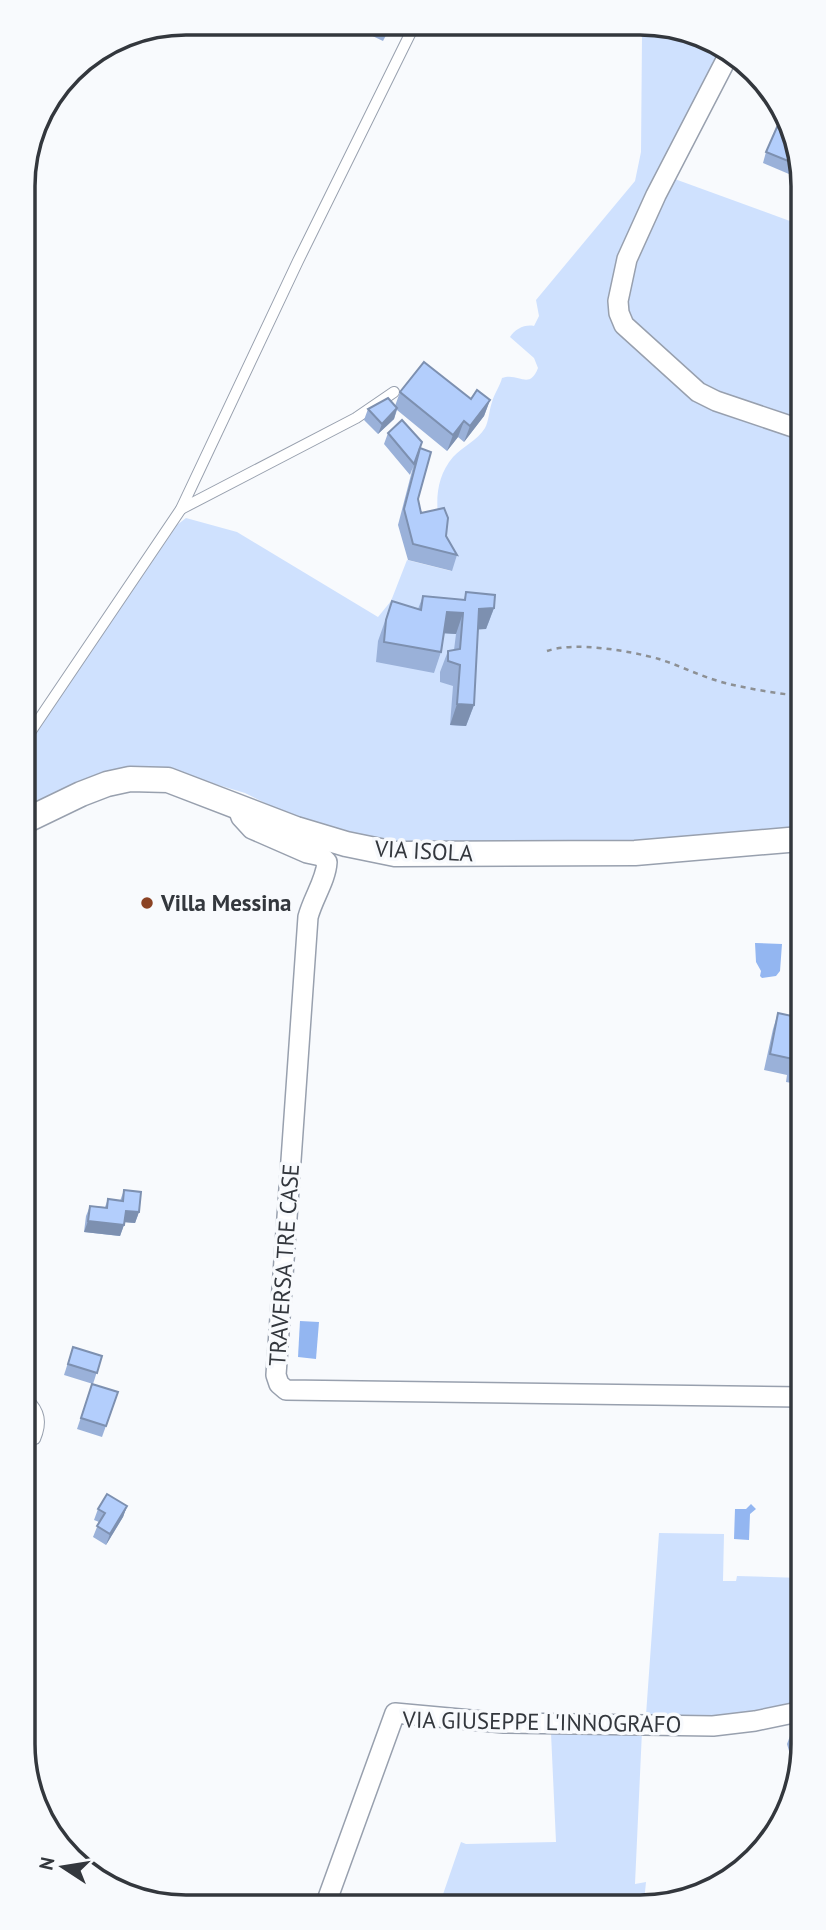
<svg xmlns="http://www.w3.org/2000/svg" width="826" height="1930" font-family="'PT Sans',sans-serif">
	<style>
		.green { fill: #cfe1fe }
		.water { fill: #93b6f1 }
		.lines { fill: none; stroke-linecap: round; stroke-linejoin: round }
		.service-casing { stroke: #98a0ae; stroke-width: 12 }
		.minor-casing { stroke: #98a0ae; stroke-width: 22 }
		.tertiary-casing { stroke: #98a0ae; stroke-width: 27 }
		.path { stroke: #8d9094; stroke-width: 2.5; stroke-dasharray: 5 5; stroke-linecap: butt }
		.service { stroke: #fff; stroke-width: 10 }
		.minor { stroke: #fff; stroke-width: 19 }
		.tertiary { stroke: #fff; stroke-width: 24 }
		.wall { fill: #9ab1d9 }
		.shaded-wall { fill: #7d90b0 }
		.building { fill: #b3cefc; stroke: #7d90b0; stroke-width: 2 }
		.poi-dot { fill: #8b4324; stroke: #f8fafd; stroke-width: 2.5 }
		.labels { text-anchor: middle; stroke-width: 7; stroke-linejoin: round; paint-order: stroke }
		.street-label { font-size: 23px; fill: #33373d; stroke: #f8fafd }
		.poi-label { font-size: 23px; font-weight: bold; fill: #33373d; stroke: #f8fafd; text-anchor: start }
		.rim { fill: none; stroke: #33373d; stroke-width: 3.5 }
	</style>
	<rect width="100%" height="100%" fill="#f8fafd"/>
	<!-- green -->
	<g class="green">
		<path d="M 644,26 L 671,26 L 723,53 L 611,300 L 690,392 L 799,435 L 800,830 L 661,840 L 396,848 L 303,822 L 245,793 L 168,770 L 25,811 L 25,751 L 59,697 L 177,525 L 186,518 L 237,532 L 378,617 L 391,601 L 407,560 L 451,571 C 441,534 425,490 453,457 C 463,446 477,441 485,428 C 489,421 489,410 492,402 C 494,394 500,386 502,378 C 519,372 529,391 538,368 L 534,358 L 510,337 C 515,329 525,324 534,326 L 539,316 L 536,300 L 635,181 L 641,152 L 642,37 L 639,32 Z"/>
		<polygon points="672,178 798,224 799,423 713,393 634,325 626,303 630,273"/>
		<path d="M 659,1533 L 724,1534 L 723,1581 L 736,1581 L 737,1576 L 802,1578 L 803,1705 C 751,1716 699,1724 646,1715 Z"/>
		<polygon points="642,1731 635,1884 646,1882 644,1902 440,1903 461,1842 466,1844 556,1842 551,1733"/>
	</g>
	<!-- water -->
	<g class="water">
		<polygon points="755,943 782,944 780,971 776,976 762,978 760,976 761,971 756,962"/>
		<polygon points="300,1321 319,1322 316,1359 298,1357"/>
		<polygon points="751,1504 756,1509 750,1514 749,1540 734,1539 735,1509 746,1509"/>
	</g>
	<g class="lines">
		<!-- service casing -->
		<g class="service-casing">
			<g id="service">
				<polyline points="181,509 356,418 394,392"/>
				<polyline points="25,740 181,509 298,261 415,24"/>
				<path d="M 27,1399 C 40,1411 42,1423 35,1439 L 27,1441"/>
			</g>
		</g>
		<!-- minor casing -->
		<g class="minor-casing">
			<g id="minor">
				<polyline points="728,56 656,195 627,259 618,301 619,313 624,325 698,392 716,401 799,429"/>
				<path d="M 237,806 L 241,817 L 252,829 L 307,853 L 321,856 L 327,862 C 326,880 313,898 308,917 L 276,1375 L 279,1384 L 286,1390 L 802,1397"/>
				<polyline points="326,1903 395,1713 504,1723 713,1726 755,1721 803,1711"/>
			</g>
		</g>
		<!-- tertiary casing -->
		<g class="tertiary-casing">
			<polyline id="tertiary" points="25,821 81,794 107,784 130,779 168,780 296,829 346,844 395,854 635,853 800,839"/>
		</g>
		<!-- path -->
		<path class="path" d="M 547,651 C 575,641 630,651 659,659 C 681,666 702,677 725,683 C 749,689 775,693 800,696"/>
		<!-- service -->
		<use href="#service" class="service"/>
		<!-- minor -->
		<use href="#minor" class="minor"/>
		<!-- tertiary -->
		<use href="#tertiary" class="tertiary"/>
	</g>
	<!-- wall -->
	<g class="wall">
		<polygon points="365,24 392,24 383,41 362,31"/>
		<polygon points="798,144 798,174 796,177 763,163 766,152"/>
		<polygon points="400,392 471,399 490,400 484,416 464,442 458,437 447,451 397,410 394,419 378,434 364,420 368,409 395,406"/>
		<polygon points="388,433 417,456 418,499 421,513 446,536 457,555 452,571 408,560 398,525 413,467 410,475 384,444"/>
		<polygon points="466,592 494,608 486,629 478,629 474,705 466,726 450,725 453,686 440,682 440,672 448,651 454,650 456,634 444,633 441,652 434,673 376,662 378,641 392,601 418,609 423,596 464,600"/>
		<polygon points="778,1013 801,1018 801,1074 797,1084 786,1082 787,1075 764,1070 773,1029"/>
		<polygon points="124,1190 139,1212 135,1223 125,1222 120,1236 84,1232 86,1216 90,1206 105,1207 108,1199 120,1201"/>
		<polygon points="73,1347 102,1356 93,1384 64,1375"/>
		<polygon points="92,1384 118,1392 102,1437 77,1429"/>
		<polygon points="127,1506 123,1517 106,1545 93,1537 99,1522 94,1520 98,1509"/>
		<polygon points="803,1718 803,1755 793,1765 787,1744 793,1728 796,1727 799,1719"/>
	</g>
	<!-- shaded-wall -->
	<g class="shaded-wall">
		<polygon points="490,400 484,416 464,442 470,426"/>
		<polygon points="397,408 394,419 378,434 382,424"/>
		<polygon points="464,421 458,437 447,451 453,435"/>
		<polygon points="494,608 486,629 471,630 479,609"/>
		<polygon points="447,612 463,613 456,634 439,633"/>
		<polygon points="457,704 474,705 466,726 450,725"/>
		<polygon points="126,1211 139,1212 135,1223 122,1222"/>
		<polygon points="88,1221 124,1225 120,1236 84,1232"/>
		<polygon points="127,1506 123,1517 106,1545 110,1534"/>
		<polygon points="803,1748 803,1755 799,1763 793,1765 798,1749"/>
	</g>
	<!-- building -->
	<g class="building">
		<polygon points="374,24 390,24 387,31"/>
		<polygon points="777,127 791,133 798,144 798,165 766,152"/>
		<polygon points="424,362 471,399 477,390 490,400 470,426 464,421 453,435 400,392"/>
		<polygon points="388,398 397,408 382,424 368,409"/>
		<polygon points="402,420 422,442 414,464 388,433"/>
		<polygon points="420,448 431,452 418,499 421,513 444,508 448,518 446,536 457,555 413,544 404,509"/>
		<polygon points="466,592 495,595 494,608 479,609 474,705 457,704 460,665 448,661 448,651 460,649 463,613 447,612 441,652 384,642 386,620 392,601 421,610 423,596 465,600"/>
		<polygon points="778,1013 801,1018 801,1067 792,1066 793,1059 770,1054"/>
		<polygon points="124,1190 141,1192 139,1212 126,1211 124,1225 88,1221 90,1206 107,1208 108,1199 123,1201"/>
		<polygon points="73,1347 102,1356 97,1373 68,1364"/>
		<polygon points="92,1384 118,1392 106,1426 81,1418"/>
		<polygon points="107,1494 127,1506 110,1534 97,1526 105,1513 98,1509"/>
		<polygon points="803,1718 803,1748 798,1749 793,1728 801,1726 799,1719"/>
	</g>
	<!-- markers -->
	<circle class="poi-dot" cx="147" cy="903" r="7"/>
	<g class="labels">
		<!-- street labels -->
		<g class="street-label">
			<text transform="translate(424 851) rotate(3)" y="8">VIA ISOLA</text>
			<text transform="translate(284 1265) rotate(-86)" y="8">TRAVERSA TRE CASE</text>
			<text transform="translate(542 1722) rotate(1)" y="8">VIA GIUSEPPE L'INNOGRAFO</text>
		</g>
		<!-- poi labels -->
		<g class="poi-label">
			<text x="161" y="911">Villa Messina</text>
		</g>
	</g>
	<!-- crop -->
	<path d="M0 0H826V1930H0ZM186 35H640A151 151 0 0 1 791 186V1744A151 151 0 0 1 640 1895H186A151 151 0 0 1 35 1744V186A151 151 0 0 1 186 35Z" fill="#f8fafd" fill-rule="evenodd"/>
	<path class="rim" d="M186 35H640A151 151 0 0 1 791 186V1744A151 151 0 0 1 640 1895H186A151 151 0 0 1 35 1744V186A151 151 0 0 1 186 35Z"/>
	<!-- north arrow -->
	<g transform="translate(63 1867) rotate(282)" stroke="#f8fafd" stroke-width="5" paint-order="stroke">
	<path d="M0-5L12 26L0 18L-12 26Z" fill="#33373d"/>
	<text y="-10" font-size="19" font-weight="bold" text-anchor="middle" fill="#33373d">N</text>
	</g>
</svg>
